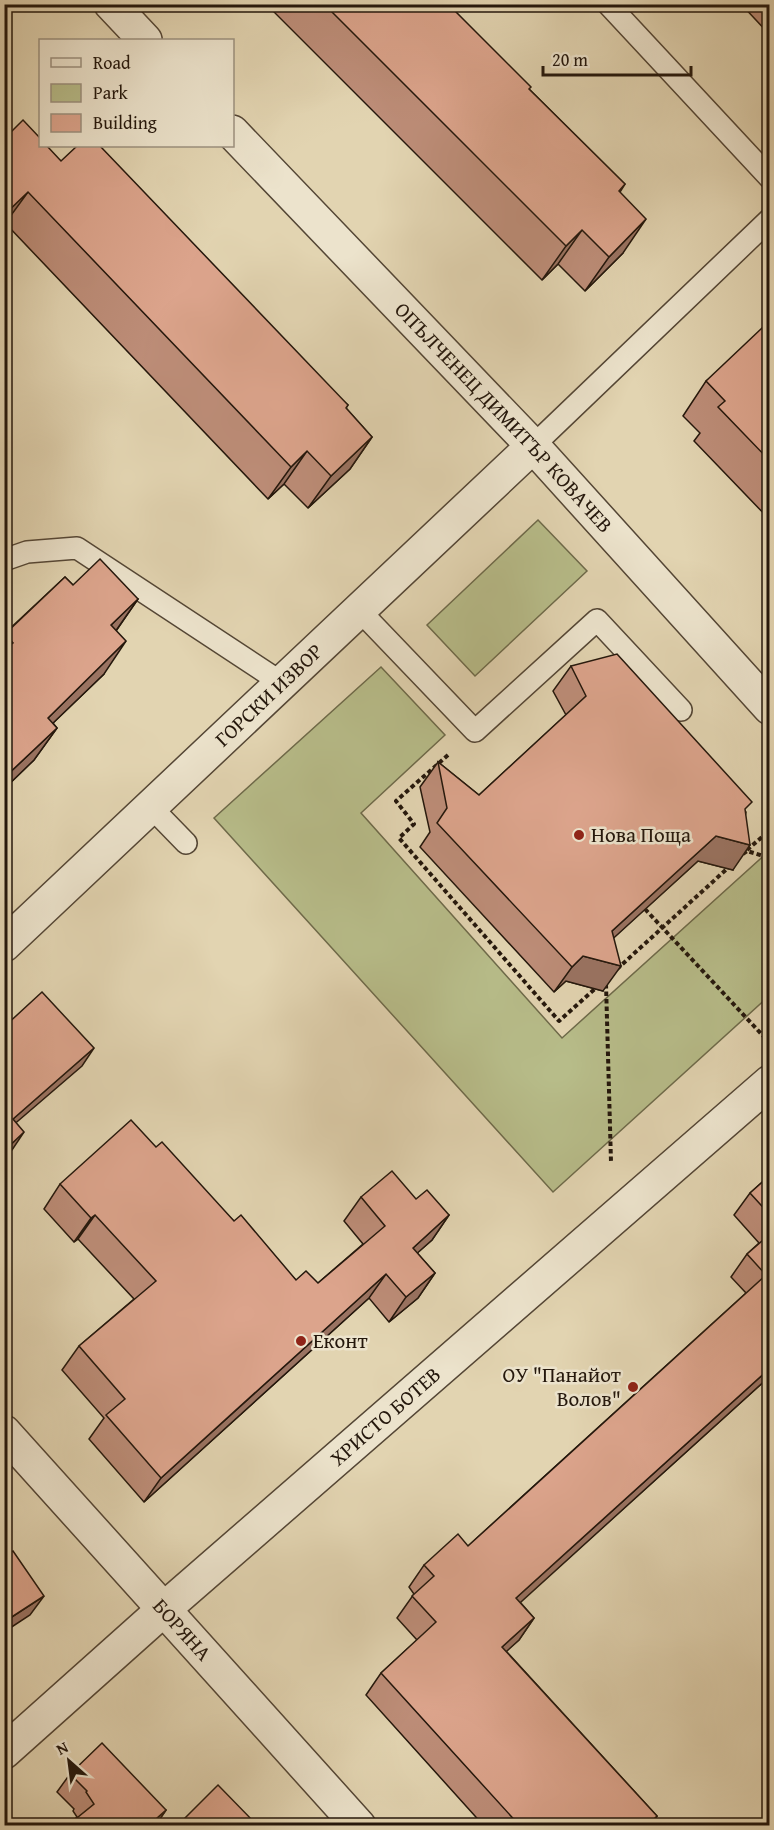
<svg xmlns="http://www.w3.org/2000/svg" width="774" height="1830" font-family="'Gentium Book Plus',serif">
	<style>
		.green { fill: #b7bc89; stroke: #6e6a4a; stroke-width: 1.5 }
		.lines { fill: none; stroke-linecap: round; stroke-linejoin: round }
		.service-casing { stroke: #544635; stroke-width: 24 }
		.minor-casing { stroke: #544635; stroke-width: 36 }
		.tertiary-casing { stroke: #544635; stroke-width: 36 }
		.path { stroke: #24170c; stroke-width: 4; stroke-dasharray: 4.5 3; stroke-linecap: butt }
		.service { stroke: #ece3cc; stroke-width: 21 }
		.minor { stroke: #ece3cc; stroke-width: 33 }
		.tertiary { stroke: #ece3cc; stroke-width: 33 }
		.wall { fill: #bd8d78; stroke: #24170c; stroke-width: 1.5 }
		.shaded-wall { fill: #9a7362; stroke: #24170c; stroke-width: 1.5 }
		.building { fill: #dca48c; stroke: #24170c; stroke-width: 1.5 }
		.poi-dot { fill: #8f2418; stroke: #ece3cc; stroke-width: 2 }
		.labels { text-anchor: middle; stroke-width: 5; stroke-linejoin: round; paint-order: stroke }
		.street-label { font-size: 21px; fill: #24170c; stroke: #ece3cc }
		.poi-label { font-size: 21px; fill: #24170c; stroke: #ece3cc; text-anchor: start }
	</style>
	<rect width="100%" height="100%" fill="#e2d4b1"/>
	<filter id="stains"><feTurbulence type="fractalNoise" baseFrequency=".00333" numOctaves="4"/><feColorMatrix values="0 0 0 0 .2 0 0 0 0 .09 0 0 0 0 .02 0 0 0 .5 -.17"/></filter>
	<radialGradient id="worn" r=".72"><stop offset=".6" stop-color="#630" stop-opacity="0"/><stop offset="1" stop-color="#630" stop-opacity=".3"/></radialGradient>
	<!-- green -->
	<g class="green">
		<polygon points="538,520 587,571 475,676 427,625"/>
		<polygon points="381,667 445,735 361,813 562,1038 769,851 769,996 553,1192 214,818"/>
	</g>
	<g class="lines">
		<!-- service casing -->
		<g class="service-casing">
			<g id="service">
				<polyline points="608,4 770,178"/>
				<polyline points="533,446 770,219"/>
				<polyline points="4,560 27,552 77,548 282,683"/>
				<polyline points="359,610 475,731 597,620 681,710"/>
				<polyline points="151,807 186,843"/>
			</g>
		</g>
		<!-- minor casing -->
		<g class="minor-casing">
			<g id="minor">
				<path id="s1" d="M 4,945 L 533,446"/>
				<path id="s2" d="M 4,1432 L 359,1826"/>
			</g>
		</g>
		<!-- tertiary casing -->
		<g class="tertiary-casing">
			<g id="tertiary">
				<polyline points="111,4 145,40"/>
				<path id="s3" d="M 232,132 L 533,446 L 770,708"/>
				<path id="s4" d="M 4,1752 L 163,1610 L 770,1082"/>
			</g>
		</g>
		<!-- path -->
		<g class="path">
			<polyline points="448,755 396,801 414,824 399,838 559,1021 598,986"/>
			<polyline points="747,850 770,830"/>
			<polyline points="743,854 747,851 770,858"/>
			<polyline points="645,909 767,1040"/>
			<polyline points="617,969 729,867"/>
			<polyline points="606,984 611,1162"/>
		</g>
		<!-- service -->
		<use href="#service" class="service"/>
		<!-- minor -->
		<use href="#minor" class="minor"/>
		<!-- tertiary -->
		<use href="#tertiary" class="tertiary"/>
	</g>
	<!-- wall -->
	<g class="wall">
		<polygon points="274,4 448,4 529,89 625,184 620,192 623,253 585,291 558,264 542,280 271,9"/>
		<polygon points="741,4 770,4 770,35"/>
		<polygon points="4,131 8,135 61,161 348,405 346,408 372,437 350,469 308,508 284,484 268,499 6,224 4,225"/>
		<polygon points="770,336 770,520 694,441 700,433 683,416 706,381"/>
		<polygon points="65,577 73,585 138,599 116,631 104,674 53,723 57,728 34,760 4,789 4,634"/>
		<polygon points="571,666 746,812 733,870 698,861 613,938 603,991 566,981 554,992 420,847 430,832 420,787 438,762 479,795 566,715 553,691"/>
		<polygon points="156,1147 296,1280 318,1283 363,1244 344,1221 361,1197 416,1199 449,1215 432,1240 417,1253 435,1273 418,1298 389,1322 369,1298 144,1502 89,1439 104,1418 62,1370 79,1346 134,1299 78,1239 74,1242 44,1209 60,1184"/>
		<polygon points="770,1175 770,1376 520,1602 534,1618 519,1640 506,1651 657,1816 651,1826 484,1826 366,1695 381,1673 417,1640 397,1618 414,1594 409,1587 424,1565 468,1546 746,1293 731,1277 747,1254 759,1243 734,1215 750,1193"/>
		<polygon points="70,1774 166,1810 155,1826 67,1826 77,1817 73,1811 74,1809 57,1792"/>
	</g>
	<!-- shaded-wall -->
	<g class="shaded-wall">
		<polygon points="28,192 4,225 4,215"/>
		<polygon points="646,219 623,253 585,291 609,257"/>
		<polygon points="582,230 558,264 542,280 566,246"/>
		<polygon points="372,437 350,469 308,508 331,476"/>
		<polygon points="307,451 284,484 268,499 291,467"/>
		<polygon points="138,599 115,632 111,625"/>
		<polygon points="126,641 104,674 25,750 48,718"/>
		<polygon points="57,728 34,760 4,789 4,778"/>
		<polygon points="716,836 750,845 733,870 698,861 594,956 612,931"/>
		<polygon points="583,956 621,966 603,991 566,981 554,992 572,967"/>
		<polygon points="94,1048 82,1066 4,1133 13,1119"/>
		<polygon points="24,1132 12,1150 4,1157 4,1151"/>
		<polygon points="95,1215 78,1239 74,1242 91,1218"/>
		<polygon points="449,1215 432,1240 396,1272 413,1248"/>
		<polygon points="435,1273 418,1298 389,1322 406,1297"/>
		<polygon points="386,1274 369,1298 144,1502 161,1478"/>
		<polygon points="770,1368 770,1376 501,1620 516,1598"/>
		<polygon points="44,1596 30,1615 4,1632 4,1622"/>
		<polygon points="534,1618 519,1640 487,1669 502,1647"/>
		<polygon points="166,1810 155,1826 148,1826"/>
		<polygon points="657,1816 651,1826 647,1826"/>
	</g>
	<!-- building -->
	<g class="building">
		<polygon points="324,4 448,4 531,87 529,89 625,184 619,191 646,219 609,257 582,230 566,246"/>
		<polygon points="758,4 770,4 770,17"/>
		<polygon points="23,120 40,138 40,146 47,146 61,161 77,146 100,146 348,405 346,408 372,437 331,476 307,451 291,467 28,192 4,215 4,131 8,135"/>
		<polygon points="762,328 770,336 770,461 718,407 725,401 706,381"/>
		<polygon points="100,559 138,599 111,625 126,641 48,718 57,728 4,778 4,650 13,643 5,634 65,577 73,585"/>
		<polygon points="617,654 752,802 745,809 750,845 716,836 612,931 621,966 583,956 572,967 437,823 447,808 438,762 479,795 586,696 571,666"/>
		<polygon points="42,992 94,1048 13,1119 24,1132 4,1151 4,1027"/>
		<polygon points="131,1120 156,1147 162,1142 234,1221 241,1215 296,1280 306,1271 318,1283 385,1226 361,1197 392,1171 416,1199 427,1190 449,1215 413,1248 435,1273 406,1297 386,1274 161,1478 106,1415 125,1399 79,1346 156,1281 95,1215 91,1218 60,1184"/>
		<polygon points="770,1175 770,1215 750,1193"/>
		<polygon points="770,1234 770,1368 516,1598 534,1618 502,1647 657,1816 647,1826 520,1826 381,1673 436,1622 412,1596 434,1576 424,1565 458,1534 468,1546 766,1275 747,1254"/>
		<polygon points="13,1551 44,1596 4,1622 4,1557"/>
		<polygon points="102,1743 166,1810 148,1826 67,1826 94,1804 86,1792 87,1791 70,1774"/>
		<polygon points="218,1785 258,1826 177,1826"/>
		<polygon points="53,1822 56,1826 48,1826"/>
	</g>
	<!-- markers -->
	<g class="poi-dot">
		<circle cx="579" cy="835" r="6"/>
		<circle cx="301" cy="1341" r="6"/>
		<circle cx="633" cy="1387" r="6"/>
	</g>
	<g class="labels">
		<!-- street labels -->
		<g class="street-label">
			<text dy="7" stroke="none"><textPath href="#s3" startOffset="394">ОПЪЛЧЕНЕЦ ДИМИТЪР КОВАЧЕВ</textPath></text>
			<text dy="7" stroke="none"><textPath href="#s1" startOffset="364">ГОРСКИ ИЗВОР</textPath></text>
			<text dy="7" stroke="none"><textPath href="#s4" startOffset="508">ХРИСТО БОТЕВ</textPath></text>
			<text dy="7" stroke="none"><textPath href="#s2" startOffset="266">БОРЯНА</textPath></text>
		</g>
		<!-- poi labels -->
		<g class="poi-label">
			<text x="591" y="842">Нова Поща</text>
			<text x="313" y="1348">Еконт</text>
			<text x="621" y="1382" text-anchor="end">ОУ "Панайот<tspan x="621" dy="24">Волов"</tspan></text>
		</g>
	</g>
	<!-- margin -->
	<rect width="774" height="1830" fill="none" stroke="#e2d4b1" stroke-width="24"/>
	<rect x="6" y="6" width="762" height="1818" fill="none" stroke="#24170c" stroke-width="3"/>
	<rect x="12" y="12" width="750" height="1806" fill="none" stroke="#24170c" stroke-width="1.5"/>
	<!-- legend -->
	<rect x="39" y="39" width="195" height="108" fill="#ece3cc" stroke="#9c917f" stroke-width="1.5"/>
	<rect x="51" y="58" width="30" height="9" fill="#ece3cc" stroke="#9c917f" stroke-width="1.5"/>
	<text x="93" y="69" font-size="18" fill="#24170c">Road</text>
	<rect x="51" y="84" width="30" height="18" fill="#b7bc89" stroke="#9c917f" stroke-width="1.5"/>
	<text x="93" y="99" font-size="18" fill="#24170c">Park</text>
	<rect x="51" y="114" width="30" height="18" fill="#dca48c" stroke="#9c917f" stroke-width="1.5"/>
	<text x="93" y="129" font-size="18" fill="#24170c">Building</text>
	<!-- north arrow -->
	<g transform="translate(69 1761) rotate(332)" stroke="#ece3cc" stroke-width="4.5" paint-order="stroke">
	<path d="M0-4.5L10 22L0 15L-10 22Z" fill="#24170c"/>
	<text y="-9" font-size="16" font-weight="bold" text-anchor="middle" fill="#24170c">N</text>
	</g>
	<!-- scale -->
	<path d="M543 66v9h148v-9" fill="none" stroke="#24170c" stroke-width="3"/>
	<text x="552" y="66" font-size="18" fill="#24170c" stroke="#ece3cc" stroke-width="4.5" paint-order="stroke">20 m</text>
	<rect width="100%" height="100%" filter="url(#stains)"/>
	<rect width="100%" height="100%" fill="url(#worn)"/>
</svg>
